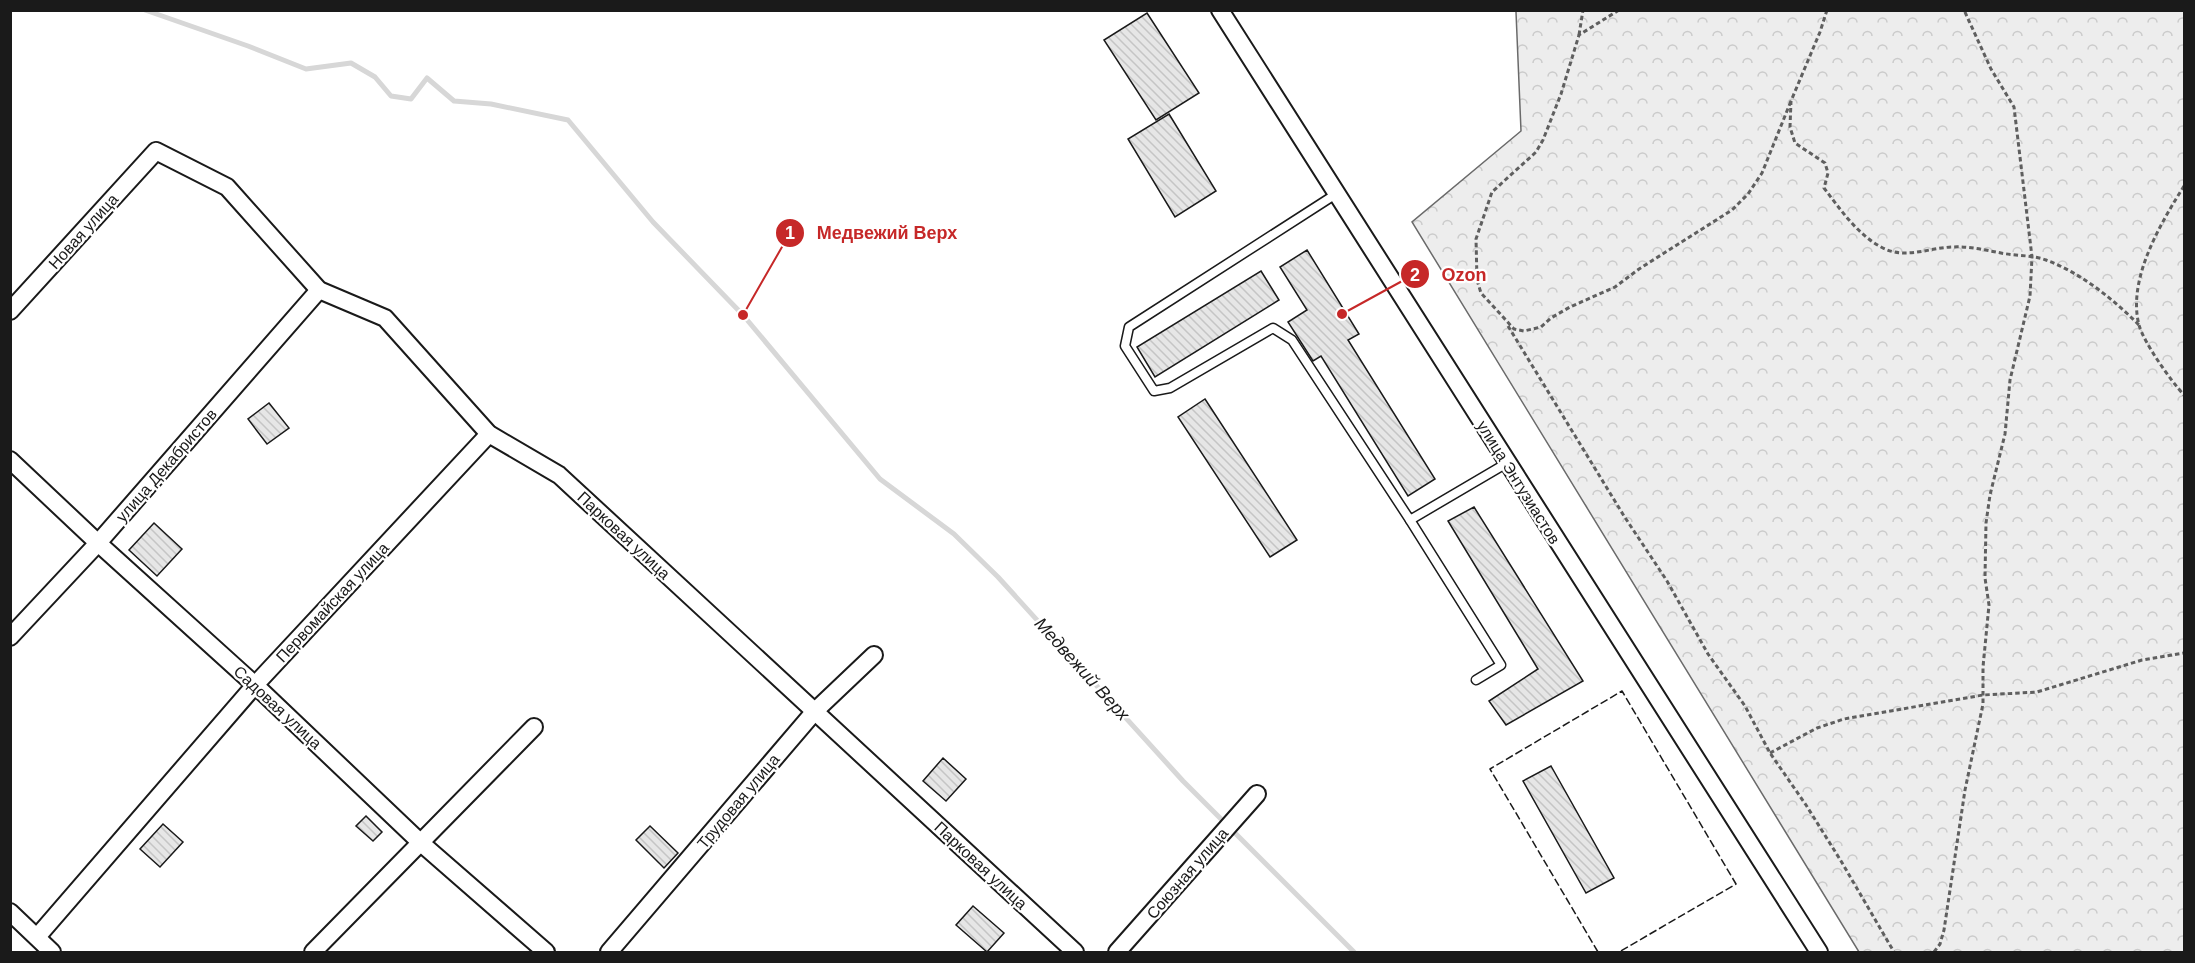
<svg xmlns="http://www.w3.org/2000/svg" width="2195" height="963" font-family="Arial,sans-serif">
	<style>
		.forest { fill: url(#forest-crowns); stroke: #6a6a6a; stroke-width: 1.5 }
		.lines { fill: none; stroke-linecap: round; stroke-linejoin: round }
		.stream { stroke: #d7d7d7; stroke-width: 5 }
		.building { fill: url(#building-back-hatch); stroke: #1a1a1a; stroke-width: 1.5 }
		.service-casing { stroke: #1a1a1a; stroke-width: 11 }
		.minor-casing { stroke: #1a1a1a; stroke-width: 20 }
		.path { stroke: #5f5f5f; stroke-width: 3; stroke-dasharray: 4.5 3; stroke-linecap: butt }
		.service { stroke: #fff; stroke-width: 8 }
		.minor { stroke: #fff; stroke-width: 16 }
		.fence { stroke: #1a1a1a; stroke-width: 1.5; stroke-dasharray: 8 3; stroke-linecap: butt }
		.labels { text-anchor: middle; stroke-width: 4.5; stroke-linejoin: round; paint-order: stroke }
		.street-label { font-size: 16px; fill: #1a1a1a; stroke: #fff }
		.water-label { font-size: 18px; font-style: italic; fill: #1a1a1a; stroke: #fff }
		.leader { fill: none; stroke: #c62828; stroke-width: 2 }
		.callout-dot { fill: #c62828; stroke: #fff; stroke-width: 2 }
		.mark-label { font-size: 18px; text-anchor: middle; font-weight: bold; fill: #fff }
		.callout-label { font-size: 18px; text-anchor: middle; font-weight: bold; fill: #c62828; stroke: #fff; stroke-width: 4.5; stroke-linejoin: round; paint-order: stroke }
	</style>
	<defs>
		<pattern id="forest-crowns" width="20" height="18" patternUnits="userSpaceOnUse" patternTransform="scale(1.5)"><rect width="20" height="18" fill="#ededed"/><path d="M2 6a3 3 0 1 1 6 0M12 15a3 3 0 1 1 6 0" fill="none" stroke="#cbcbcb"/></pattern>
		<pattern id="building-back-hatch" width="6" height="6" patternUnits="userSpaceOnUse" patternTransform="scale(1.5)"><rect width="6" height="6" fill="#e6e6e6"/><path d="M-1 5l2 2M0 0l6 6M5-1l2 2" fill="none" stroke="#c5c5c5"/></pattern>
	</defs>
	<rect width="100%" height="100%" fill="#fff"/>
	<!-- forest -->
	<polygon class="forest" points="1518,10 2184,11 2184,952 1859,952 1412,222 1521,131 1516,12"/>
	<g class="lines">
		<!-- stream -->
		<polyline class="stream" points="145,10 248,46 306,69 351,63 375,77 391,96 411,99 427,78 454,101 491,104 568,120 653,222 743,315 880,479 954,534 998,577 1183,781 1354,952"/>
	</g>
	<!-- building -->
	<g class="building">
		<polygon points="1147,13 1199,93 1156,120 1104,40"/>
		<polygon points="1169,114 1216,191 1175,217 1128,139"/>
		<polygon points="1307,250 1359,334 1348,340 1435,479 1408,496 1321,356 1313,361 1288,322 1307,310 1280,267"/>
		<polygon points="1261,271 1279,300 1155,377 1137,347"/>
		<polygon points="1205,399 1297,540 1270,557 1178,417"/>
		<polygon points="269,403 289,428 267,444 248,419"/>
		<polygon points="1474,507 1583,681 1506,725 1489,701 1538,669 1448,521"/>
		<polygon points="154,523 182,549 157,576 129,550"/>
		<polygon points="943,758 966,779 946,801 923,781"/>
		<polygon points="1551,766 1614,878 1586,893 1523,781"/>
		<polygon points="366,816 382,832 373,841 356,826"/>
		<polygon points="163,824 183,842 160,867 140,849"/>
		<polygon points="650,826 678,853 664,868 636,840"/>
		<polygon points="973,906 1004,933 987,952 956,925"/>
	</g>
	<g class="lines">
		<!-- service casing -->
		<g class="service-casing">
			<g id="service">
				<polyline points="1336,194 1129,327 1125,346 1154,391 1170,388 1273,328 1292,340 1410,520 1507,463"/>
				<polyline points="1410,520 1501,665 1476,680"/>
			</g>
		</g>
		<!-- minor casing -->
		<g class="minor-casing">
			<g id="minor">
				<polyline points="1220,10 1819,952"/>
				<polyline points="10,311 156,151 227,187 319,290 385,318 489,434 559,475 1075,952"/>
				<polyline points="10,460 98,543 255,685 421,843 546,952"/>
				<polyline points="10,637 98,543 319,290"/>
				<polyline points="10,912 52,952"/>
				<polyline points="37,937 255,685 489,434"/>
				<polyline points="313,952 534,727"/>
				<polyline points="609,952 815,711 874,655"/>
				<polyline points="1117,952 1257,794"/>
			</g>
		</g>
		<!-- path -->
		<g class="path">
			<polyline points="1619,10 1579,35 1561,94 1543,140 1536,152 1492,192 1476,239 1477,280 1481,293 1514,329 1524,331 1541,327 1551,318 1570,307 1615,287 1639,269 1732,210 1748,194 1762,173 1791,101"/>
			<path d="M 1827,10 L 1820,32 L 1791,101 L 1790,127 L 1795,143 L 1825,163 L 1828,173 L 1824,188 C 1840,209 1857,234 1881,247 C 1904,260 1927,248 1952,247 C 1968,246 1985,250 2001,253 C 2016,256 2033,255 2046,260 C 2081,273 2113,299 2139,325"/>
			<polyline points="1579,35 1583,10"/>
			<path d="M 2184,186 C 2161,223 2127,279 2139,325 C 2144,343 2171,381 2184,395"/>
			<polyline points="1508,326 1624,516 1667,581 1708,654 1745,706 1770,753 1806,805 1841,861 1894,952"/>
			<polyline points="1770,753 1817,728 1844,719 1983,695 2037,692 2142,660 2184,653"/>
			<polyline points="1934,952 1940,944 1944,930 1965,790 1983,704 1983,667 1989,605 1985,578 1986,523 1990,495 2005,434 2010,380 2030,296 2032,257 2014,107 1991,69 1964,10"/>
		</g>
		<!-- service -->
		<use href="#service" class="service"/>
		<!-- minor -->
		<use href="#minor" class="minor"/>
		<!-- fence -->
		<polyline class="fence" points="1598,952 1490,769 1622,691 1736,884 1619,952"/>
	</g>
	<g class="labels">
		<!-- street labels -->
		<g class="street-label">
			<text transform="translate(83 231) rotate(-48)" y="6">Новая улица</text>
			<text transform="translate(166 465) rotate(-49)" y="6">улица Декабристов</text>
			<text transform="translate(1519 482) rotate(58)" y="6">улица Энтузиастов</text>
			<text transform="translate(624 535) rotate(43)" y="6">Парковая улица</text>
			<text transform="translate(332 602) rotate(-47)" y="6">Первомайская улица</text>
			<text transform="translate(278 707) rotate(43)" y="6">Садовая улица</text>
			<text transform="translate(738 801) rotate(-50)" y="6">Трудовая улица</text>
			<text transform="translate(981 865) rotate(43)" y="6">Парковая улица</text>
			<text transform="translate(1187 873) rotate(-49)" y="6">Союзная улица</text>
		</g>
		<!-- water labels -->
		<g class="water-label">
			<text transform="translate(1082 669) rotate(48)" y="6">Медвежий Верх</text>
		</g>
	</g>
	<!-- callouts -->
	<path class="leader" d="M743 315L790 233M1342 314L1415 274"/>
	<g class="callout-dot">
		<circle cx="743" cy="315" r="6"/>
		<circle cx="1342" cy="314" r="6"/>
		<circle cx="790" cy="233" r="15"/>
		<circle cx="1415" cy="274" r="15"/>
	</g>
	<g class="mark-label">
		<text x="790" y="239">1</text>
		<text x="1415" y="281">2</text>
	</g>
	<g class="callout-label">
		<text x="887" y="239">Медвежий Верх</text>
		<text x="1464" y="281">Ozon</text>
	</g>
	<!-- border -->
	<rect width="2195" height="963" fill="none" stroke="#1a1a1a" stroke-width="24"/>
</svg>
